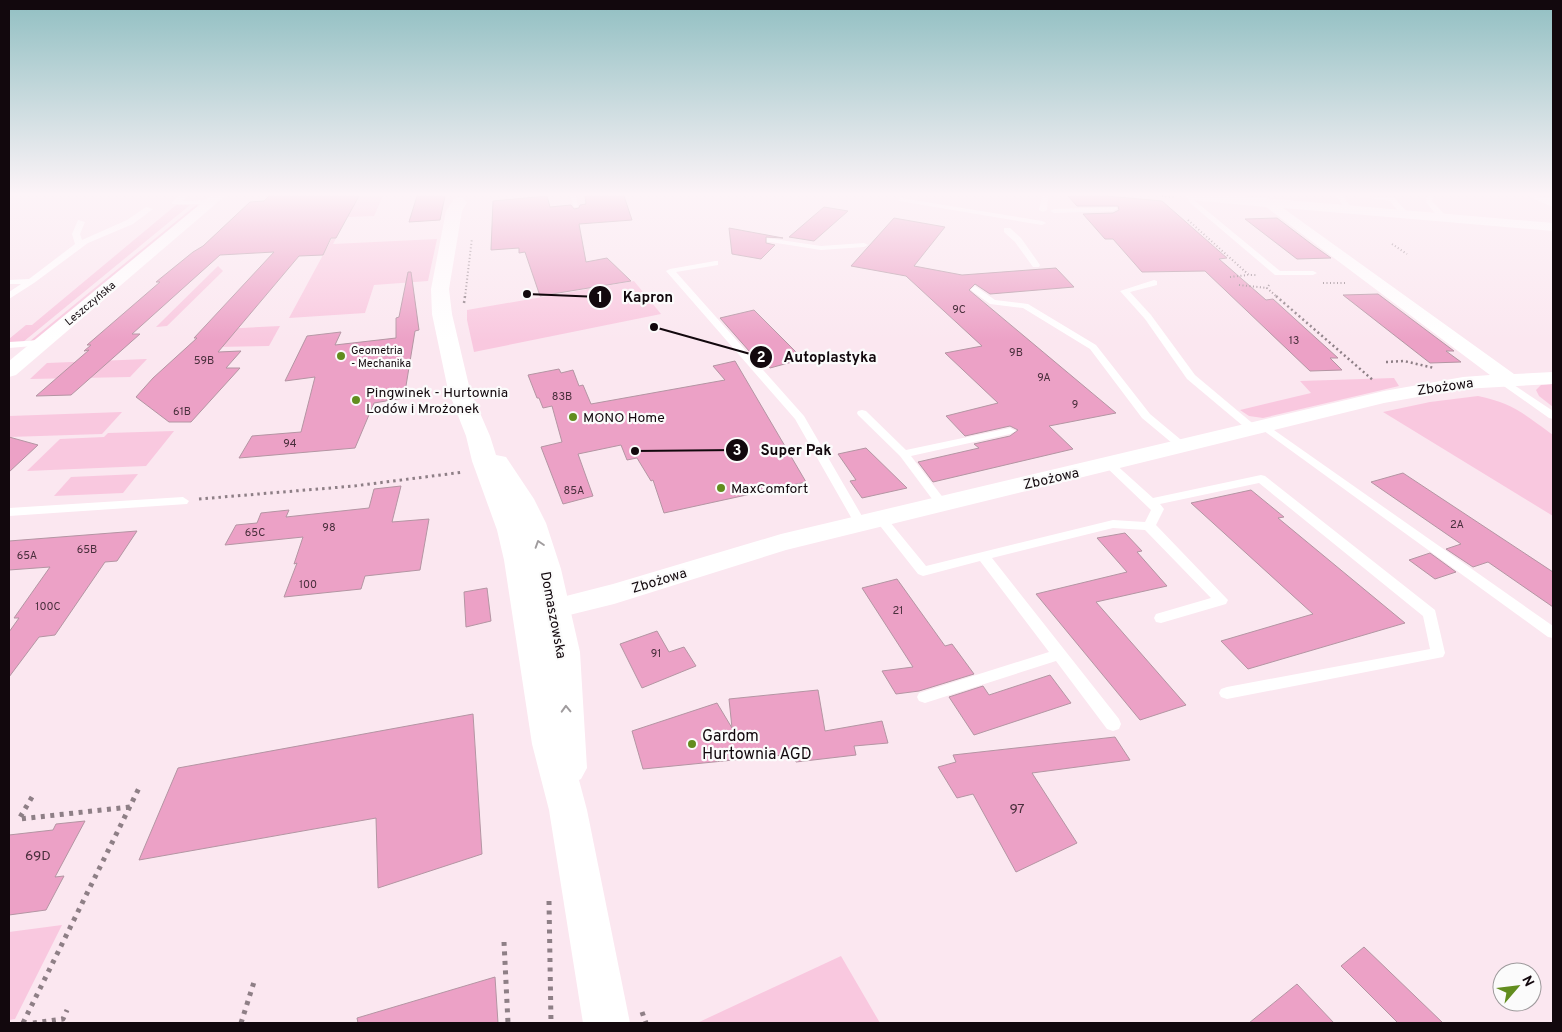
<svg xmlns="http://www.w3.org/2000/svg" width="1562" height="1032" font-family="Overpass,sans-serif">
	<style>
		.green { fill: #f9c8df }
		.building { fill: #eca1c6; stroke: #b495a3 }
		.lines { fill: none; stroke-linecap: round; stroke-linejoin: round }
		.path-far3 { stroke: #8e7f86; stroke-width: 2; stroke-dasharray: 1 2.5; stroke-linecap: butt }
		.path-far2 { stroke: #8e7f86; stroke-width: 2.5; stroke-dasharray: 2 3; stroke-linecap: butt }
		.path-far1 { stroke: #8e7f86; stroke-width: 3; stroke-dasharray: 2.5 4; stroke-linecap: butt }
		.path { stroke: #8e7f86; stroke-width: 5; stroke-dasharray: 4 5.5; stroke-linecap: butt }
		.lane { fill: #fff; fill-rule: evenodd }
		.street { fill: #fff; fill-rule: evenodd }
		.secondary { fill: #fff; fill-rule: evenodd }
		.oneway { stroke: #a09c9e }
		.poi-dot { fill: #628d1e; stroke: #fbfbfb; stroke-width: 2 }
		.labels { text-anchor: middle; stroke-width: 4.5; stroke-linejoin: round; paint-order: stroke }
		.far-street-label { font-size: 11px; fill: #12080d; stroke: #fbfbfb }
		.number-label { font-size: 11px; fill: #482e3b }
		.far-poi-label { font-size: 11px; fill: #12080d; stroke: #fbfbfb; text-anchor: start }
		.street-label { font-size: 14px; fill: #12080d; stroke: #fbfbfb }
		.poi-label { font-size: 14px; fill: #12080d; stroke: #fbfbfb; text-anchor: start }
		.near-number-label { font-size: 14px; fill: #482e3b }
		.near-poi-label { font-size: 16px; fill: #12080d; stroke: #fbfbfb; text-anchor: start }
		.leader { fill: none; stroke: #12080d; stroke-width: 2 }
		.callout-dot { fill: #12080d; stroke: #fbfbfb; stroke-width: 2 }
		.mark-label { font-size: 15px; text-anchor: middle; font-weight: bold; fill: #fff }
		.callout-label { font-size: 15px; text-anchor: middle; font-weight: bold; fill: #12080d; stroke: #fbfbfb; stroke-width: 4.5; stroke-linejoin: round; paint-order: stroke }
	</style>
	<rect width="100%" height="100%" fill="#fbe7f0"/>
	<!-- green -->
	<g class="green">
		<polygon points="350,196 386,196 383,196 374,216 347,217 333,244 437,239 428,281 374,285 365,313 289,318 337,229"/>
		<polygon points="176,205 190,205 23,342 9,343 9,339 26,325 32,325"/>
		<polygon points="196,205 199,206 39,339 30,341"/>
		<polygon points="218,266 223,271 167,326 156,327"/>
		<polygon points="634,281 661,314 474,352 467,320 467,310"/>
		<polygon points="280,326 269,346 215,347 222,329"/>
		<polygon points="147,359 130,377 30,379 47,363"/>
		<polygon points="1394,378 1399,386 1263,418 1249,416 1240,410 1311,393 1300,381"/>
		<polygon points="1553,384 1553,407 1539,396 1536,390 1541,385"/>
		<path d="M 1478,396 C 1513,403 1525,415 1553,435 L 1553,516 L 1383,412 L 1430,402 Z"/>
		<polygon points="122,412 102,434 9,437 9,416"/>
		<polygon points="174,431 146,466 27,471 60,439 104,437 108,433"/>
		<polygon points="138,474 123,493 54,496 71,477"/>
		<polygon points="62,925 15,1019 9,1020 9,932"/>
		<polygon points="841,956 880,1023 697,1023"/>
	</g>
	<!-- building -->
	<g class="building">
		<polygon points="269,196 359,196 336,238 331,238 323,255 299,256 218,352 241,351 226,368 240,368 191,422 169,422 136,397 153,378 197,338 194,338 274,252 220,255 132,334 140,334 79,388 71,395 36,396 89,350 84,351 91,345 87,345 160,282 156,282 193,252 203,246 250,202 264,201"/>
		<polygon points="417,196 445,196 440,220 409,222"/>
		<polygon points="547,196 550,207 571,205 574,209 579,208 580,205 586,204 585,196 624,196 632,220 579,224 586,262 607,258 631,281 540,296 525,252 519,253 519,248 491,250 493,201"/>
		<polygon points="1068,196 1107,196 1162,201 1227,258 1219,259 1266,300 1273,299 1338,358 1330,358 1342,370 1310,371 1205,271 1142,272 1113,239 1105,239 1083,214 1113,213 1119,210 1118,206 1077,206"/>
		<polygon points="824,207 848,211 814,241 789,237"/>
		<polygon points="894,218 945,227 914,266 962,275 1056,268 1074,287 990,294 975,284 969,290 1116,413 1049,426 1073,449 933,482 918,462 979,448 974,444 1010,436 1018,430 1010,426 965,436 946,416 998,403 945,353 982,346 906,276 851,266"/>
		<polygon points="1277,218 1314,246 1331,258 1297,259 1245,219"/>
		<polygon points="729,228 783,238 766,237 766,243 775,245 761,259 732,254"/>
		<polygon points="408,272 411,272 419,330 415,331 404,398 374,403 355,448 239,458 252,436 301,432 315,377 285,381 307,336 341,332 335,345 396,338 396,318 399,317"/>
		<polygon points="1378,294 1454,351 1446,351 1461,362 1430,363 1343,295"/>
		<polygon points="754,310 803,359 770,368 762,357 757,360 720,318"/>
		<polygon points="735,361 806,482 664,513 653,480 651,481 637,458 627,460 621,445 578,454 593,496 563,504 541,447 562,442 552,406 543,408 539,398 537,398 528,375 559,369 561,373 573,370 579,386 583,385 591,404 725,380 713,366"/>
		<polygon points="9,437 38,445 9,472"/>
		<polygon points="866,448 907,488 862,498 850,481 856,480 838,454"/>
		<polygon points="1403,473 1553,572 1553,607 1488,562 1473,567 1446,549 1461,544 1371,482"/>
		<polygon points="401,486 392,522 429,519 420,570 365,576 361,589 284,597 297,563 294,564 303,537 225,545 236,525 257,523 261,513 289,510 286,517 369,508 374,489"/>
		<polygon points="1251,490 1284,517 1278,518 1405,623 1248,669 1221,641 1313,614 1191,503"/>
		<polygon points="137,531 117,561 105,562 55,635 39,637 9,677 9,632 19,618 14,618 50,567 9,570 9,541"/>
		<polygon points="1125,533 1142,551 1137,552 1167,586 1096,602 1186,705 1140,720 1036,594 1127,572 1097,538"/>
		<polygon points="1430,553 1456,572 1435,579 1409,560"/>
		<polygon points="897,579 945,646 952,644 974,674 919,691 896,694 882,671 913,667 862,588"/>
		<polygon points="487,588 491,621 466,627 464,592"/>
		<polygon points="657,631 669,652 684,647 696,666 642,688 620,644"/>
		<polygon points="1050,675 1071,703 974,735 949,697 983,686 989,695"/>
		<polygon points="818,690 825,731 882,721 888,743 854,746 856,755 796,762 794,754 643,769 632,731 717,703 732,728 729,699"/>
		<polygon points="473,714 482,854 378,888 376,818 139,860 178,768"/>
		<polygon points="1115,737 1130,760 1032,773 1077,843 1016,872 973,794 957,798 938,767 956,762 953,755"/>
		<polygon points="85,821 55,877 64,876 46,910 9,915 9,835 53,830 56,824"/>
		<polygon points="1364,947 1443,1023 1398,1023 1341,966"/>
		<polygon points="495,977 498,1023 358,1023 357,1018"/>
		<polygon points="1297,984 1334,1023 1249,1023"/>
	</g>
	<g class="lines">
		<!-- path-far3 -->
		<g class="path-far3">
			<polyline points="1162,196 1174,197"/>
			<polyline points="1188,220 1249,275 1256,275"/>
			<polyline points="1392,244 1407,254"/>
			<polyline points="1230,277 1248,275"/>
			<polyline points="1323,283 1347,283"/>
			<polyline points="1239,285 1267,288"/>
			<polyline points="1269,285 1267,288 1277,297"/>
			<polyline points="465,297 472,238"/>
		</g>
		<!-- path-far2 -->
		<g class="path-far2">
			<polyline points="1276,296 1374,381"/>
			<polyline points="464,303 465,296"/>
			<polyline points="1386,362 1404,361 1434,368"/>
		</g>
		<!-- path-far1 -->
		<polyline class="path-far1" points="199,499 354,486 464,472"/>
		<!-- path -->
		<g class="path">
			<polyline points="32,797 19,819 130,807"/>
			<polyline points="549,901 551,1023"/>
			<polyline points="504,942 508,1023"/>
			<polyline points="642,1012 646,1023"/>
			<polyline points="23,1023 140,786"/>
			<polyline points="33,1023 63,1019 67,1010"/>
			<polyline points="241,1023 254,982"/>
		</g>
		<!-- lane -->
		<g class="lane">
			<polygon points="179,196 187,196 182,201 211,200 214,202 211,204 172,204 172,202"/>
			<polygon points="570,196 576,196 578,207 574,207"/>
			<polygon points="1042,196 1048,196 1047,210 1043,212 1039,210"/>
			<polygon points="1188,196 1194,196 1194,200 1280,271 1313,271 1317,273 1313,275 1275,275 1189,202"/>
			<polygon points="1337,196 1343,196 1353,210 1352,212 1346,212"/>
			<polygon points="1356,196 1394,198 1410,215 1403,217 1390,201"/>
			<polygon points="1427,196 1433,196 1432,201 1446,216 1446,220 1440,220 1426,202"/>
			<polygon points="901,198 1042,221 1046,223 1042,225 899,201 898,200"/>
			<polygon points="146,207 153,209 133,224 88,243 34,283 9,299 9,292 21,284 9,284 9,280 29,279 75,244 72,234 78,220 85,222 80,234 82,240 127,220"/>
			<polygon points="1116,207 1117,209 1113,211 1054,213 1050,211 1054,209"/>
			<polygon points="1004,228 1010,228 1021,238 1040,265 1039,267 1033,267 1015,242 1004,232"/>
			<polygon points="767,238 821,246 864,243 868,245 864,247 821,250 770,242 767,242"/>
			<polygon points="715,261 718,261 718,265 676,272 804,416 866,523 864,526 856,526 795,419 666,271 670,269"/>
			<polygon points="1154,280 1157,281 1157,285 1130,292 1151,315 1195,375 1257,427 1258,429 1257,431 1249,431 1187,379 1145,319 1120,291"/>
			<polygon points="975,286 995,300 1028,304 1096,345 1150,414 1186,444 1188,446 1186,448 1178,448 1142,418 1090,349 1023,308 990,304 972,291 971,289"/>
			<polygon points="42,340 47,343 45,345 9,348 9,342"/>
			<polygon points="1502,377 1553,411 1553,419 1549,418 1498,382 1498,378"/>
			<polygon points="862,410 866,411 906,450 1010,428 1016,431 1010,434 911,456 948,504 942,508 938,507 900,456 858,415 857,413 858,411"/>
			<polygon points="1264,423 1553,626 1553,638 1548,637 1260,428 1259,426"/>
			<polygon points="1109,461 1113,462 1153,498 1261,475 1265,476 1435,610 1445,653 1443,657 1227,699 1221,697 1219,693 1221,689 1227,687 1430,649 1423,616 1259,483 1160,504 1164,509 1156,525 1228,600 1226,604 1161,623 1156,622 1154,618 1156,614 1211,598 1145,530 1113,528 992,558 1119,719 1121,724 1119,729 1113,731 1107,729 1056,661 925,703 919,701 917,697 919,693 1049,652 980,561 923,576 918,574 877,522 875,519 877,516 885,516 926,566 1113,520 1145,522 1151,510 1105,466 1103,464"/>
			<polygon points="183,497 189,501 187,504 9,516 9,508"/>
		</g>
		<!-- street -->
		<g class="street">
			<polygon points="210,196 225,196 16,375 9,377 9,361"/>
			<polygon points="1184,196 1241,196 1553,223 1553,231 1283,208 1514,374 1553,372 1553,384 1463,389 1384,403 786,550 614,604 537,623 527,620 523,613 527,606 613,584 781,534 1384,391 1463,377 1490,375 1266,207 1191,200"/>
			<polygon points="1532,196 1553,198 1553,207 1534,199"/>
		</g>
		<!-- secondary -->
		<polygon class="secondary" points="459,197 464,199 467,202 462,211 449,289 452,314 470,390 490,436 496,455 506,457 534,499 546,523 561,569 580,652 587,768 581,779 579,780 587,810 630,1023 583,1023 549,810 532,744 504,560 497,530 472,461 466,436 448,390 432,314 431,289 446,211 454,199"/>
	</g>
	<!-- one-way arrows -->
	<defs><path id="oneway-chevron" d="M-2-3.5L2.5 0L-2 3.5" fill="none" stroke-width="1.6" stroke-linecap="round" stroke-linejoin="round" transform="scale(1.25)"/></defs>
	<g class="oneway">
		<use href="#oneway-chevron" transform="translate(539 544) rotate(-108)"/>
		<use href="#oneway-chevron" transform="translate(566 709) rotate(-92)"/>
	</g>
	<!-- sky -->
	<linearGradient id="sky" x2="0" y2="1"><stop stop-color="#91bfc2"/><stop offset="0.57" stop-color="#fdf4f8"/><stop offset="1" stop-color="#fdf4f8" stop-opacity="0"/></linearGradient>
	<rect width="1562" height="341" fill="url(#sky)"/>
	<!-- markers -->
	<g class="poi-dot">
		<circle cx="341" cy="356" r="5"/>
		<circle cx="356" cy="400" r="5"/>
		<circle cx="573" cy="417" r="5"/>
		<circle cx="721" cy="488" r="5"/>
		<circle cx="692" cy="744" r="5"/>
	</g>
	<g class="labels">
		<!-- far-street labels -->
		<g class="far-street-label">
			<text transform="translate(90 303) rotate(-40)" y="4">Leszczyńska</text>
		</g>
		<!-- number labels -->
		<g class="number-label">
			<text x="959" y="313">9C</text>
			<text x="1294" y="344">13</text>
			<text x="1016" y="356">9B</text>
			<text x="204" y="364">59B</text>
			<text x="1044" y="381">9A</text>
			<text x="562" y="400">83B</text>
			<text x="1075" y="408">9</text>
			<text x="182" y="415">61B</text>
			<text x="290" y="447">94</text>
			<text x="574" y="494">85A</text>
			<text x="1457" y="528">2A</text>
			<text x="329" y="531">98</text>
			<text x="255" y="536">65C</text>
			<text x="87" y="553">65B</text>
			<text x="27" y="559">65A</text>
			<text x="308" y="588">100</text>
			<text x="48" y="610">100C</text>
			<text x="898" y="614">21</text>
			<text x="656" y="657">91</text>
		</g>
		<!-- far-poi labels -->
		<g class="far-poi-label">
			<text x="351" y="354">Geometria<tspan x="351" dy="13">- Mechanika</tspan></text>
		</g>
		<!-- street labels -->
		<g class="street-label">
			<text transform="translate(1445 386) rotate(-8)" y="5">Zbożowa</text>
			<text transform="translate(1051 478) rotate(-13)" y="5">Zbożowa</text>
			<text transform="translate(659 580) rotate(-17)" y="5">Zbożowa</text>
			<text transform="translate(554 615) rotate(79)" y="5">Domaszowska</text>
		</g>
		<!-- poi labels -->
		<g class="poi-label">
			<text x="366" y="397">Pingwinek - Hurtownia<tspan x="366" dy="16">Lodów i Mrożonek</tspan></text>
			<text x="583" y="422">MONO Home</text>
			<text x="731" y="493">MaxComfort</text>
		</g>
		<!-- near-number labels -->
		<g class="near-number-label">
			<text x="1017" y="813">97</text>
			<text x="38" y="860">69D</text>
		</g>
		<!-- near-poi labels -->
		<g class="near-poi-label">
			<text x="702" y="741">Gardom<tspan x="702" dy="18">Hurtownia AGD</tspan></text>
		</g>
	</g>
	<!-- callouts -->
	<path class="leader" d="M527 294L600 297M654 327L761 357M635 451L737 450"/>
	<g class="callout-dot">
		<circle cx="527" cy="294" r="5"/>
		<circle cx="654" cy="327" r="5"/>
		<circle cx="635" cy="451" r="5"/>
		<circle cx="600" cy="297" r="12"/>
		<circle cx="761" cy="357" r="12"/>
		<circle cx="737" cy="450" r="12"/>
	</g>
	<g class="mark-label">
		<text x="600" y="302">1</text>
		<text x="761" y="362">2</text>
		<text x="737" y="455">3</text>
	</g>
	<g class="callout-label">
		<text x="648" y="302">Kapron</text>
		<text x="830" y="362">Autoplastyka</text>
		<text x="796" y="455">Super Pak</text>
	</g>
	<!-- border -->
	<rect width="1562" height="1032" fill="none" stroke="#12080d" stroke-width="20"/>
	<!-- north arrow -->
	<g transform="translate(1517 987) rotate(62)"><circle r="24" fill="#fbfbfb" stroke="#9e9a9c"/>
	<path d="M0-4L9 19L0 12L-9 19Z" fill="#628d1e"/>
	<text y="-8" font-size="14" font-weight="bold" text-anchor="middle" fill="#12080d">N</text>
	</g>
</svg>
